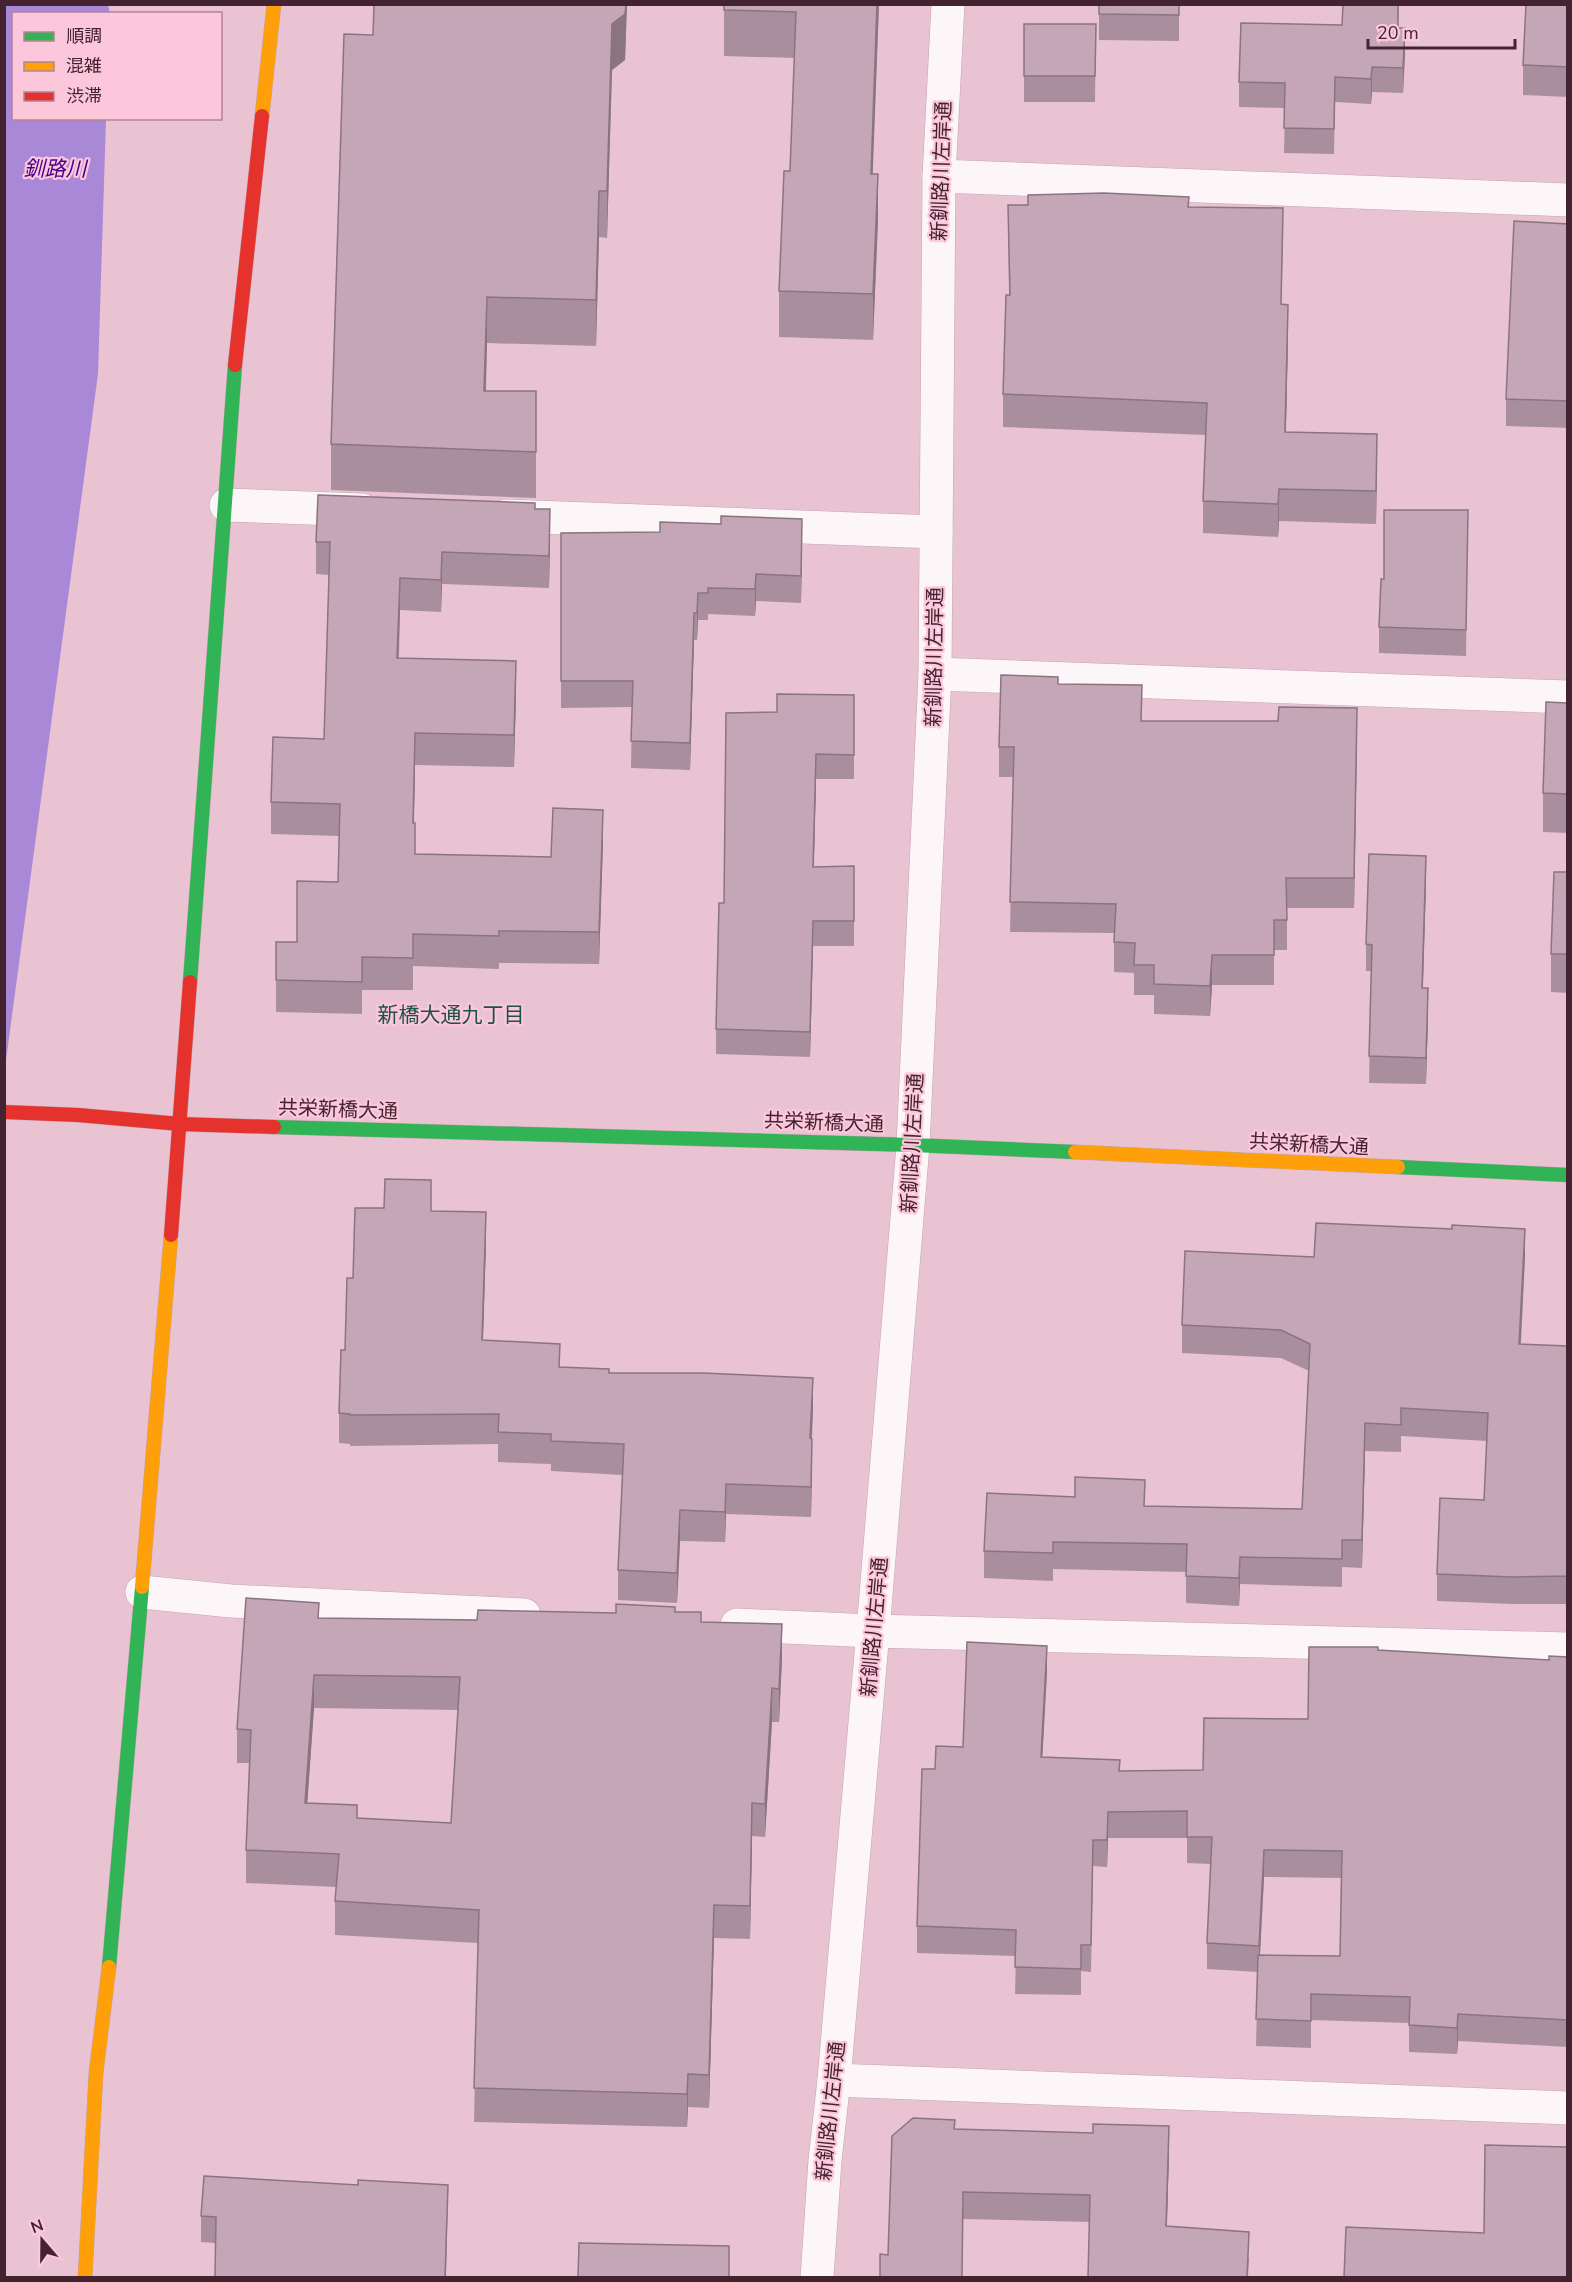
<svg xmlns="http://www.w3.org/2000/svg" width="1572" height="2282" font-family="'Nunito Sans','Noto Sans JP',sans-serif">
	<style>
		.water { fill: #aa88d8 }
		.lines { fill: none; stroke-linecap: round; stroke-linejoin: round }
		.street-casing { stroke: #c4a3b0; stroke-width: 34 }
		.fast-casing { stroke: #c4a3b0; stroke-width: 15 }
		.slow-casing { stroke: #c4a3b0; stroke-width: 15 }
		.jam-casing { stroke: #c4a3b0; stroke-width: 15 }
		.street { stroke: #fcf6f8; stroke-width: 33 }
		.fast { stroke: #30b455; stroke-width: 14 }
		.slow { stroke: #ff9f0a; stroke-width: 14 }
		.jam { stroke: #e5322d; stroke-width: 14 }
		.wall { fill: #a98f9d; fill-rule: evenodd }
		.shaded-wall { fill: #8a7480 }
		.building { fill: #c5a6b7; stroke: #8a7480; stroke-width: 1.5; fill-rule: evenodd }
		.labels { text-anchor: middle; stroke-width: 4.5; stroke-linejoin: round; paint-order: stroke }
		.street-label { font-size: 20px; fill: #442330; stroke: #fcc7da }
		.water-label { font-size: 21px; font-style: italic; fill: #44008b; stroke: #fcc7da }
		.neighbourhood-label { font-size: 21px; fill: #1d5245; stroke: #fcc7da }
	</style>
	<rect width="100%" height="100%" fill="#eac3d2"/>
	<!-- water -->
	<polygon class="water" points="5,4 108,4 110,14 14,14 14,118 106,119 98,374 5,1068"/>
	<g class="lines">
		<!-- street casing -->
		<g class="street-casing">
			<g id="street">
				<polyline points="939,176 1568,200"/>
				<polyline points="226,505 362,510"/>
				<polyline points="506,516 936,532"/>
				<polyline points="935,674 1568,697"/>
				<polyline points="142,1592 231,1601 524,1615"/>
				<polyline points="737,1625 873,1631 1568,1649"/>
				<polyline points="834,2080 1568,2108"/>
				<polyline points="817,2278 825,2160 834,2080 873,1631 913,1145 935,674 939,176 948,4"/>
			</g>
		</g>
		<!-- fast casing -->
		<g class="fast-casing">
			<g id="fast">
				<polyline points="190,982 235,365"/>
				<polyline points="274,1127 913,1145 1075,1152"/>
				<polyline points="1398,1167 1568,1175"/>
				<polyline points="109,1967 142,1587"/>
			</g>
		</g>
		<!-- slow casing -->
		<g class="slow-casing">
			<g id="slow">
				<polyline points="262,116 274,4"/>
				<polyline points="1075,1152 1398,1167"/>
				<polyline points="142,1587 171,1235"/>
				<polyline points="85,2278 96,2073 109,1967"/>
			</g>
		</g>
		<!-- jam casing -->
		<g class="jam-casing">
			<g id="jam">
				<polyline points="235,365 262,116"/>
				<polyline points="4,1112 78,1115 180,1124 274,1127"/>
				<polyline points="171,1235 190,982"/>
			</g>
		</g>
		<!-- street -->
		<use href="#street" class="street"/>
		<!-- fast -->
		<use href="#fast" class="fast"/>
		<!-- slow -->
		<use href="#slow" class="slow"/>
		<!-- jam -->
		<use href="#jam" class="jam"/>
	</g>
	<!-- wall -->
	<g class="wall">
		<polygon points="374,4 627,4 625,60 612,70 607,238 599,237 596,346 487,343 486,391 536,391 536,498 331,490 331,444 373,35"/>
		<polygon points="724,4 879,4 872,174 878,220 873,340 779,337 779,291 790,171 795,58 724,56"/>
		<polygon points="1099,4 1179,4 1179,41 1099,40"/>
		<polygon points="1399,4 1398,28 1405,53 1403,93 1372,92 1371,104 1335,102 1334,154 1284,153 1285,108 1239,107 1239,82 1342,25"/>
		<polygon points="1568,4 1568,97 1523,95 1523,65"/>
		<polygon points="1024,24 1096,24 1095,102 1024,102"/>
		<polygon points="1028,195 1189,207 1283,240 1281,304 1288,337 1286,432 1377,467 1376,524 1279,521 1278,537 1203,533 1203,501 1206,435 1003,427 1003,394 1009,295 1008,205 1028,205"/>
		<polygon points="1568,224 1568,428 1506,426 1506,399"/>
		<polygon points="535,509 550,541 549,588 442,584 441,612 400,610 399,658 516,693 514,767 415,765 414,823 415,854 551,857 603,842 599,964 499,963 499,969 413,966 413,990 362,990 362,1014 276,1012 276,942 297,942 338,882 339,836 271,834 271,802 324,739 329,575 316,574 316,542"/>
		<polygon points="1468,510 1466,656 1379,653 1379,627 1384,579"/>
		<polygon points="660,532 802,546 801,603 756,601 755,616 708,614 708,620 698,620 697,640 694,640 690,770 631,768 632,707 561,708 561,533"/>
		<polygon points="1058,684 1142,721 1357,738 1354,908 1287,908 1287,950 1274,950 1274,985 1212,985 1210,1016 1154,1014 1154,995 1134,995 1134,973 1114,972 1114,933 1010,932 1013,777 999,777 999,747"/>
		<polygon points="854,695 854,779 816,779 814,867 854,866 854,946 813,946 810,1057 716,1054 716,1029 724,903 777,712"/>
		<polygon points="1568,703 1568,833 1543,832 1543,793"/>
		<polygon points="1568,872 1568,993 1551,992 1551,954"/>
		<polygon points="1426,882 1423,988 1428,1014 1426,1084 1369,1083 1371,971 1366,971 1366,944"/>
		<polygon points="384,1208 431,1211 486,1242 483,1340 560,1367 609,1373 813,1409 812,1438 812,1469 811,1517 726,1514 725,1542 680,1541 677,1603 618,1600 618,1570 622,1475 551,1471 551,1464 498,1462 498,1444 350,1446 350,1444 339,1443 339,1413 345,1350 353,1278"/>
		<polygon points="1525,1256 1521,1344 1568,1346 1568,1604 1512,1604 1437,1601 1437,1574 1484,1500 1487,1441 1401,1436 1401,1452 1365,1451 1362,1568 1342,1567 1342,1587 1240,1584 1239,1606 1186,1603 1186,1572 1053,1569 1053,1581 984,1578 984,1551 1145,1506 1302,1509 1309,1371 1281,1358 1182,1353 1182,1325 1314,1257"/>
		<path d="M 675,1612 L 701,1622 L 782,1658 L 779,1722 L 772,1722 L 765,1837 L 752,1836 L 750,1939 L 714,1938 L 709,2108 L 688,2107 L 687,2127 L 474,2122 L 478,1943 L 335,1935 L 335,1901 L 337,1887 L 246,1883 L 246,1850 L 250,1763 L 237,1763 L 237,1729 L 319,1619 L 477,1620 L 616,1613 ZM 314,1708 L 458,1710 L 451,1823 L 357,1818 L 307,1803 Z"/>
		<path d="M 1378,1650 L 1549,1660 L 1568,1657 L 1568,2047 L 1458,2041 L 1457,2054 L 1409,2052 L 1409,2023 L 1311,2020 L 1311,2048 L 1256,2046 L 1258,1972 L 1207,1969 L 1207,1943 L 1211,1864 L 1187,1863 L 1187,1838 L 1108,1838 L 1107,1867 L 1093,1866 L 1091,1972 L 1081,1971 L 1081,1995 L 1015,1994 L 1016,1956 L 917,1953 L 917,1926 L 935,1769 L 963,1747 L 1047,1672 L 1042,1757 L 1120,1771 L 1203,1770 L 1308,1719 ZM 1264,1877 L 1341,1878 L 1340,1956 L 1260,1955 Z"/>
		<polygon points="955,2129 1169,2152 1167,2226 1249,2258 1248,2277 1088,2277 1090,2222 963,2219 888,2255"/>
		<polygon points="448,2211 215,2243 201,2242 201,2216"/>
	</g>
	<!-- shaded-wall -->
	<g class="shaded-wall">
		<polygon points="626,4 627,4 625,60 612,70 607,238 607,191 612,24"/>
		<polygon points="877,4 879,4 871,220 871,174"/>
		<polygon points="1405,28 1405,53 1403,93 1403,68"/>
		<polygon points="1372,67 1372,92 1371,104 1371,79"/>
		<polygon points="878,174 878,220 873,340 873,294"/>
		<polygon points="599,191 599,237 596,346 596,300"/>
		<polygon points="487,297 487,343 484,437 484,391"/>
		<polygon points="1288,305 1288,337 1285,464 1285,432"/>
		<polygon points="1377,434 1377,467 1376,524 1376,491"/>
		<polygon points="1279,489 1279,521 1278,537 1278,504"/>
		<polygon points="550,509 550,541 549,588 549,556"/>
		<polygon points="802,519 802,546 801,603 801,576"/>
		<polygon points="442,552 442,584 441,612 441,580"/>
		<polygon points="756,574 756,601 755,616 755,589"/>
		<polygon points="400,578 400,610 397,690 397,658"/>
		<polygon points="698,593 698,620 697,640 697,613"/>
		<polygon points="694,613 694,640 690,770 690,743"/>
		<polygon points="516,661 516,693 514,767 514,735"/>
		<polygon points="1357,708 1357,738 1354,908 1354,878"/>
		<polygon points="415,733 415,765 413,855 413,823"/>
		<polygon points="816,754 816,779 813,891 813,867"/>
		<polygon points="603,810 603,842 599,964 599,932"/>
		<polygon points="1426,856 1426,882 1422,1014 1422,988"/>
		<polygon points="813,921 813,946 810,1057 810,1032"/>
		<polygon points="1212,955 1212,985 1210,1016 1210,986"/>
		<polygon points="1428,988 1428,1014 1426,1084 1426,1058"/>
		<polygon points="486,1212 486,1242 482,1370 482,1340"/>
		<polygon points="1525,1229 1525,1256 1519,1371 1519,1344"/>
		<polygon points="813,1378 813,1409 810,1469 810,1438"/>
		<polygon points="1365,1423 1365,1451 1362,1568 1362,1540"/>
		<polygon points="812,1439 812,1469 811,1517 811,1487"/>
		<polygon points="726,1484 726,1514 725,1542 725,1512"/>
		<polygon points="680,1510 680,1541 677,1603 677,1573"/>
		<polygon points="1240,1557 1240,1584 1239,1606 1239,1578"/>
		<polygon points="782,1624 782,1658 779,1722 779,1689"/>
		<polygon points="1047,1646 1047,1672 1041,1783 1041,1757"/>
		<polygon points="314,1675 314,1708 305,1836 305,1803"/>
		<polygon points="772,1688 772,1722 765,1837 765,1804"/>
		<polygon points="752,1803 752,1836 750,1939 750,1906"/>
		<polygon points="1108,1812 1108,1838 1107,1867 1107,1840"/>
		<polygon points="1264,1850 1264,1877 1259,1972 1259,1946"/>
		<polygon points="714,1905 714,1938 709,2108 709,2075"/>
		<polygon points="1458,2014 1458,2041 1457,2054 1457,2028"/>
		<polygon points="688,2074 688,2107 687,2127 687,2094"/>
		<polygon points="1169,2126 1169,2152 1166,2253 1166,2226"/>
		<polygon points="448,2185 446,2277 445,2277"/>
	</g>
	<!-- building -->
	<g class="building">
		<polygon points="374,4 626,4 625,14 612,24 607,191 599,191 596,300 487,297 484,391 536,391 536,452 331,444 344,34 373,35"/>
		<polygon points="724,4 877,4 871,174 878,174 873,294 779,291 784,171 790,171 796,12 724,10"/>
		<polygon points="1099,4 1179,4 1179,15 1099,14"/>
		<polygon points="1343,4 1398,4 1398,28 1405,28 1403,68 1372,67 1371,79 1335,77 1334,129 1284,128 1285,83 1239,82 1241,23 1342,25"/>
		<polygon points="1526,4 1568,4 1568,67 1523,65"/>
		<polygon points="1024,24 1096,24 1095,76 1024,76"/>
		<polygon points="1104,193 1189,197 1188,207 1283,208 1281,304 1288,305 1285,432 1377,434 1376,491 1279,489 1278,504 1203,501 1207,403 1003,394 1006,295 1010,295 1008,205 1028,205 1028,195"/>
		<polygon points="1514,221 1568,224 1568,401 1506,399"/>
		<polygon points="318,495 535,503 535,509 550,509 549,556 442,552 441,580 400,578 397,658 516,661 514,735 415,733 413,823 415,823 415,854 551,857 553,808 603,810 599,932 499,931 499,936 413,934 413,958 362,957 362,982 276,980 276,942 297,942 297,881 338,882 340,804 271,802 273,737 324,739 330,542 316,542"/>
		<polygon points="1384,510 1468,510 1466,630 1379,627 1381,579 1384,579"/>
		<polygon points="721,516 802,519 801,576 756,574 755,589 708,588 708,593 698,593 697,613 694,613 690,743 631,741 633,681 561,681 561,533 660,532 660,522 721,524"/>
		<polygon points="1001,675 1058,677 1058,684 1142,685 1141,721 1278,721 1279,707 1357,708 1354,878 1286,878 1287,920 1274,920 1274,955 1212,955 1210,986 1154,984 1154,965 1134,965 1135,943 1114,942 1116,904 1010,902 1014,747 999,747"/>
		<polygon points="777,694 854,695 854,755 816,754 813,867 854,866 854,921 813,921 810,1032 716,1029 719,903 724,903 726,713 777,712"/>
		<polygon points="1546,702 1568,703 1568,794 1543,793"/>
		<polygon points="1369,854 1426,856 1422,988 1428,988 1426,1058 1369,1056 1372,945 1366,944"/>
		<polygon points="1554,872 1568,872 1568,954 1551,954"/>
		<polygon points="385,1179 431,1180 431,1211 486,1212 482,1340 560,1344 559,1367 609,1369 609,1373 703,1373 813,1378 810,1438 812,1439 811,1487 726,1484 725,1512 680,1510 677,1573 618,1570 624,1444 551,1441 551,1434 498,1432 499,1414 350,1415 350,1414 339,1413 341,1350 345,1350 347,1278 353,1278 355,1208 384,1208"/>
		<polygon points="1316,1223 1452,1229 1452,1225 1525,1229 1519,1344 1568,1346 1568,1576 1512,1577 1437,1574 1440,1498 1484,1500 1488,1413 1401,1408 1401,1425 1365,1423 1362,1540 1342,1540 1342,1559 1240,1557 1239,1578 1186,1576 1187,1544 1053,1542 1053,1553 984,1551 987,1493 1075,1497 1075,1477 1145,1480 1144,1506 1302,1509 1310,1344 1281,1330 1182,1325 1185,1251 1314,1257"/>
		<path d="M 246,1598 L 319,1603 L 318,1618 L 477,1620 L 478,1610 L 616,1613 L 616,1604 L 675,1607 L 675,1612 L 701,1612 L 701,1622 L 782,1624 L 779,1689 L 772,1688 L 765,1804 L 752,1803 L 750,1906 L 714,1905 L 709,2075 L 688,2074 L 687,2094 L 474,2088 L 479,1910 L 335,1901 L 339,1854 L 246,1850 L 251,1730 L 237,1729 ZM 314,1675 L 460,1677 L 451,1823 L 357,1818 L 357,1805 L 305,1803 Z"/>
		<polygon points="967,1642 1047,1646 1041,1757 1120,1760 1119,1771 1203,1770 1204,1718 1308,1719 1309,1647 1378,1647 1378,1650 1549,1660 1549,1656 1568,1657 1568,2020 1458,2014 1457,2028 1409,2025 1410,1997 1311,1994 1311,2021 1256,2019 1258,1955 1340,1956 1342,1851 1264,1850 1259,1946 1207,1943 1212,1837 1187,1837 1187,1811 1108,1812 1107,1840 1093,1840 1091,1945 1081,1945 1081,1969 1015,1967 1016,1930 917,1926 922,1769 935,1769 936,1746 963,1747"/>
		<polygon points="913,2118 955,2120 954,2129 1093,2133 1093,2124 1169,2126 1166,2226 1249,2232 1247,2277 1088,2277 1090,2195 963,2192 962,2277 880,2277 880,2254 888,2255 892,2136"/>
		<polygon points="1485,2145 1568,2147 1568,2277 1344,2277 1346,2227 1484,2233"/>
		<polygon points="204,2176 358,2185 358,2180 448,2185 445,2277 215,2277 216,2217 201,2216"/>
		<polygon points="579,2243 729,2246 729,2277 578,2277"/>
	</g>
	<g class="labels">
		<!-- street labels -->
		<g class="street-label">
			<text transform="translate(941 171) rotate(-88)" y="7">新釧路川左岸通</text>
			<text transform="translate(934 657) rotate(-89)" y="7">新釧路川左岸通</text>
			<text transform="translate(338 1109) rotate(2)" y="7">共栄新橋大通</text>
			<text transform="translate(824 1122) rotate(2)" y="7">共栄新橋大通</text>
			<text transform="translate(912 1143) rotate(-87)" y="7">新釧路川左岸通</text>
			<text transform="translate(1309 1144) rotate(3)" y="7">共栄新橋大通</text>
			<text transform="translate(874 1627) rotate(-85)" y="7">新釧路川左岸通</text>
			<text transform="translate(830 2111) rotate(-84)" y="7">新釧路川左岸通</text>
		</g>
		<!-- water labels -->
		<g class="water-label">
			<text x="55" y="176">釧路川</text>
		</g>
		<!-- neighbourhood labels -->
		<g class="neighbourhood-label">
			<text x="451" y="1022">新橋大通九丁目</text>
		</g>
	</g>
	<!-- border -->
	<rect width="1572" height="2282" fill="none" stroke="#442330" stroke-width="12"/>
	<!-- legend -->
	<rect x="12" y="12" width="210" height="108" fill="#fcc7da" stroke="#b28596" stroke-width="1.5"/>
	<rect x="24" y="32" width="30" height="9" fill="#30b455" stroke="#b28596" stroke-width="1.5"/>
	<text x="66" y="42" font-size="18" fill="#442330">順調</text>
	<rect x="24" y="62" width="30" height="9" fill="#ff9f0a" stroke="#b28596" stroke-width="1.5"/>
	<text x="66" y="72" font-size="18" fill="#442330">混雑</text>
	<rect x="24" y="92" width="30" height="9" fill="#e5322d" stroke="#b28596" stroke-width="1.5"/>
	<text x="66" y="102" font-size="18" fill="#442330">渋滞</text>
	<!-- north arrow -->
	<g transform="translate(42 2240) rotate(340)" stroke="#fcc7da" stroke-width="4.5" paint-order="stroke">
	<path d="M0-4.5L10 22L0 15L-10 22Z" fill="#442330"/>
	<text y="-9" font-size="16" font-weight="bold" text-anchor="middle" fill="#442330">N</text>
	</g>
	<!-- scale -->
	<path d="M1368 39v9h147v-9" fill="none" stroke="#442330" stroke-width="3"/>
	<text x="1377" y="39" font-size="18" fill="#442330" stroke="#fcc7da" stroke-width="4.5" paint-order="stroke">20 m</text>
</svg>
